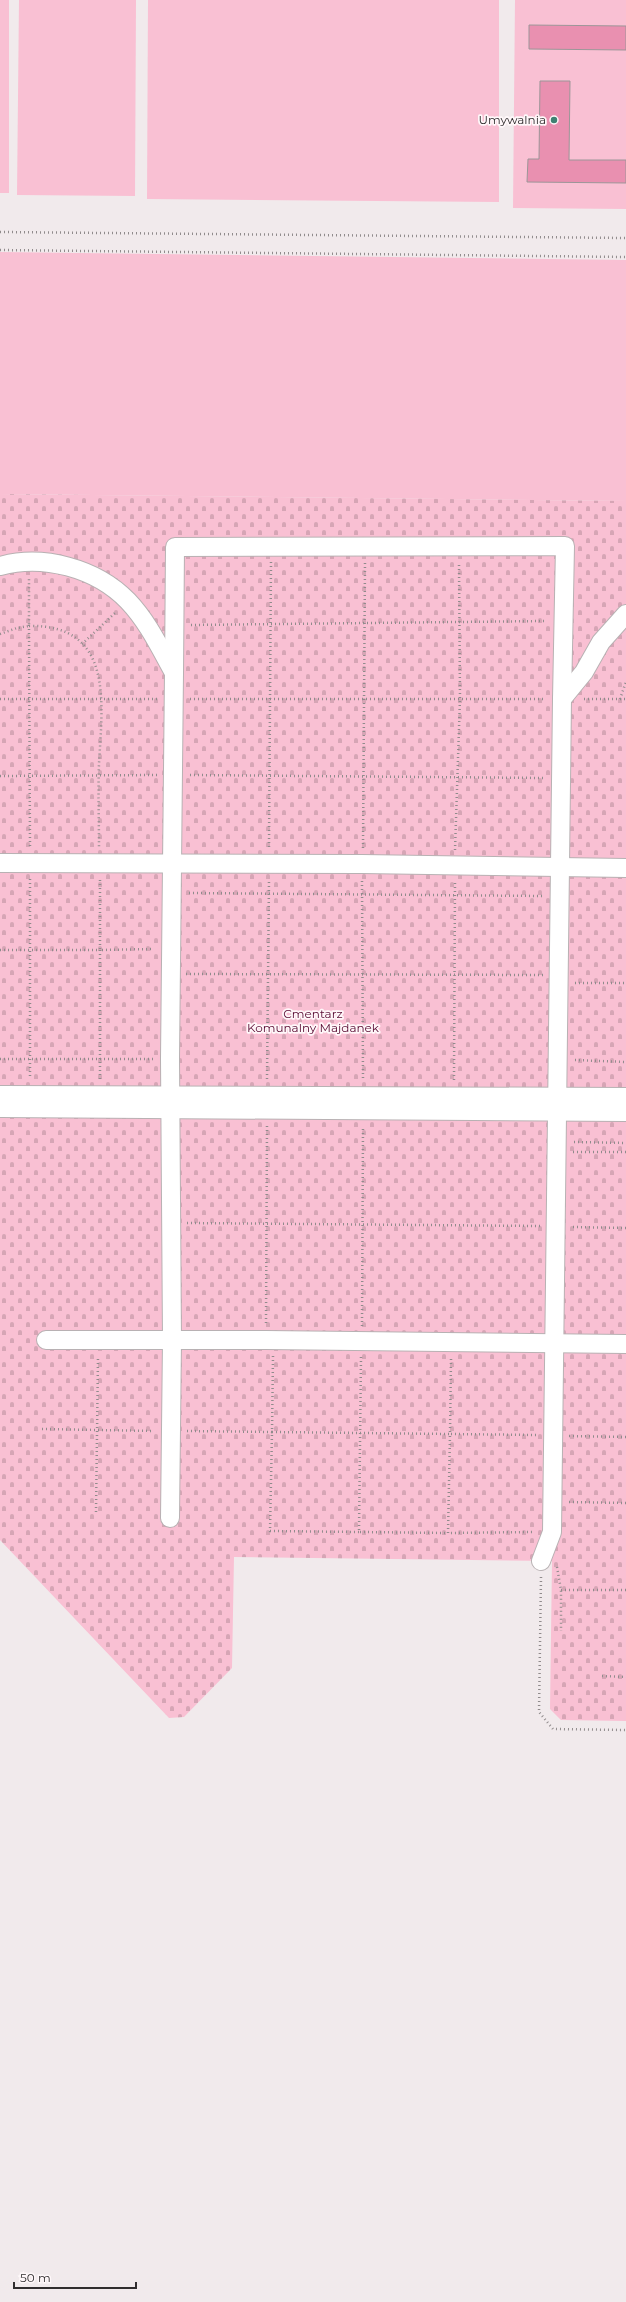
<svg xmlns="http://www.w3.org/2000/svg" width="626" height="2302" font-family="Montserrat,sans-serif">
	<style>
		.green { fill: #f9c0d3 }
		.cemetery { fill: url(#cemetery-stones) }
		.building { fill: #e990b0; stroke: #9c9698 }
		.lines { fill: none; stroke-linecap: round; stroke-linejoin: round }
		.minor-casing { stroke: #b8b1b3; stroke-width: 20 }
		.path { stroke: #908b8c; stroke-width: 2.5; stroke-dasharray: 1 3; stroke-linecap: butt }
		.minor { stroke: #fff; stroke-width: 18 }
		.poi-dot { fill: #3f8172; stroke: #fff8fa; stroke-width: 1.5 }
		.labels { text-anchor: middle; stroke-width: 3.5; stroke-linejoin: round; paint-order: stroke }
		.poi-label { font-size: 12px; fill: #302d2e; stroke: #fff8fa; text-anchor: end }
		.park-label { font-size: 12px; fill: #580931; stroke: #fff8fa }
	</style>
	<defs>
		<pattern id="cemetery-stones" width="16" height="16" patternUnits="userSpaceOnUse"><rect width="16" height="16" fill="#f9c0d3"/><path d="M2 7V4a2 2 0 0 1 4 0v3zM10 15v-3a2 2 0 0 1 4 0v3z" fill="#d6a5b5"/></pattern>
	</defs>
	<rect width="100%" height="100%" fill="#f1eaec"/>
	<!-- green -->
	<g class="green">
		<rect x="0" y="0" width="9" height="193"/>
		<polygon points="19,0 136,0 135,196 17,195"/>
		<polygon points="148,0 499,0 499,202 147,199"/>
		<polygon points="515,0 626,0 626,209 513,208"/>
		<polygon points="0,252 626,260 626,501 0,494"/>
	</g>
	<!-- cemetery -->
	<polygon class="cemetery" points="0,494 626,501 626,1721 561,1720 550,1709 552,1561 234,1557 232,1668 184,1717 169,1718 0,1540"/>
	<!-- building -->
	<g class="building">
		<polygon points="529,25 626,26 626,50 529,49"/>
		<polygon points="540,81 570,81 569,160 626,160 626,183 527,182 528,159 539,159"/>
	</g>
	<g class="lines">
		<!-- minor casing -->
		<g class="minor-casing">
			<g id="minor">
				<path d="M 0,566 C 43,554 96,568 128,601 C 148,622 160,648 174,673 L 170,1059 L 172,1340 L 170,1518"/>
				<polyline points="174,673 175,547 565,546 562,699"/>
				<polyline points="0,863 362,864 626,868"/>
				<polyline points="0,1095 626,1097"/>
				<polyline points="0,1108 626,1112"/>
				<polyline points="46,1340 266,1340 626,1344"/>
				<polyline points="541,1561 552,1532 562,699 584,672 601,642 626,614"/>
			</g>
		</g>
		<!-- path -->
		<g class="path">
			<polyline points="0,232 626,238"/>
			<polyline points="0,250 626,257"/>
			<polyline points="191,625 546,621"/>
			<polyline points="0,634 17,628 29,626 29,577"/>
			<polyline points="82,644 116,612"/>
			<polyline points="0,699 157,699"/>
			<polyline points="190,699 545,699"/>
			<polyline points="584,699 620,699 626,682"/>
			<polyline points="620,699 626,699"/>
			<polyline points="190,775 545,778"/>
			<polyline points="0,776 157,775"/>
			<path d="M 30,846 L 29,626 C 115,624 102,705 99,764 C 98,792 99,819 99,847"/>
			<polyline points="269,847 271,562"/>
			<polyline points="363,848 365,563"/>
			<polyline points="455,850 460,698 459,563"/>
			<polyline points="30,879 30,1078"/>
			<polyline points="100,880 100,950 154,949"/>
			<polyline points="362,881 363,1080"/>
			<polyline points="189,893 544,896"/>
			<polyline points="0,950 100,950 100,1080"/>
			<polyline points="186,974 543,975"/>
			<polyline points="575,983 626,983"/>
			<polyline points="0,1059 153,1059"/>
			<polyline points="575,1060 626,1062"/>
			<polyline points="267,1079 269,880"/>
			<polyline points="454,1080 455,881"/>
			<polyline points="574,1142 626,1143"/>
			<polyline points="573,1152 626,1152"/>
			<polyline points="187,1223 540,1226"/>
			<polyline points="573,1227 626,1228"/>
			<polyline points="266,1323 267,1126"/>
			<polyline points="362,1326 363,1127"/>
			<polyline points="273,1356 272,1432 450,1434 448,1533 534,1532"/>
			<polyline points="361,1357 359,1532 448,1533"/>
			<polyline points="451,1359 450,1434 538,1435"/>
			<polyline points="42,1429 154,1431"/>
			<polyline points="187,1431 272,1432 270,1531 359,1532"/>
			<polyline points="569,1436 626,1437"/>
			<polyline points="569,1502 626,1503"/>
			<polyline points="96,1512 98,1357"/>
			<polyline points="557,1567 561,1590 561,1631"/>
			<polyline points="541,1577 539,1712 553,1729 626,1730"/>
			<polyline points="561,1590 626,1590"/>
			<polyline points="602,1676 626,1677"/>
		</g>
		<!-- minor -->
		<use href="#minor" class="minor"/>
	</g>
	<!-- markers -->
	<circle class="poi-dot" cx="554" cy="120" r="4"/>
	<g class="labels">
		<!-- poi labels -->
		<g class="poi-label">
			<text x="546" y="124">Umywalnia</text>
		</g>
		<!-- park labels -->
		<g class="park-label">
			<text x="313" y="1018">Cmentarz<tspan x="313" dy="14">Komunalny Majdanek</tspan></text>
		</g>
	</g>
	<!-- scale -->
	<path d="M14 2282v6h122v-6" fill="none" stroke="#302d2e" stroke-width="2"/>
	<text x="20" y="2282" font-size="12" fill="#302d2e" stroke="#fff8fa" stroke-width="3" paint-order="stroke">50 m</text>
</svg>
